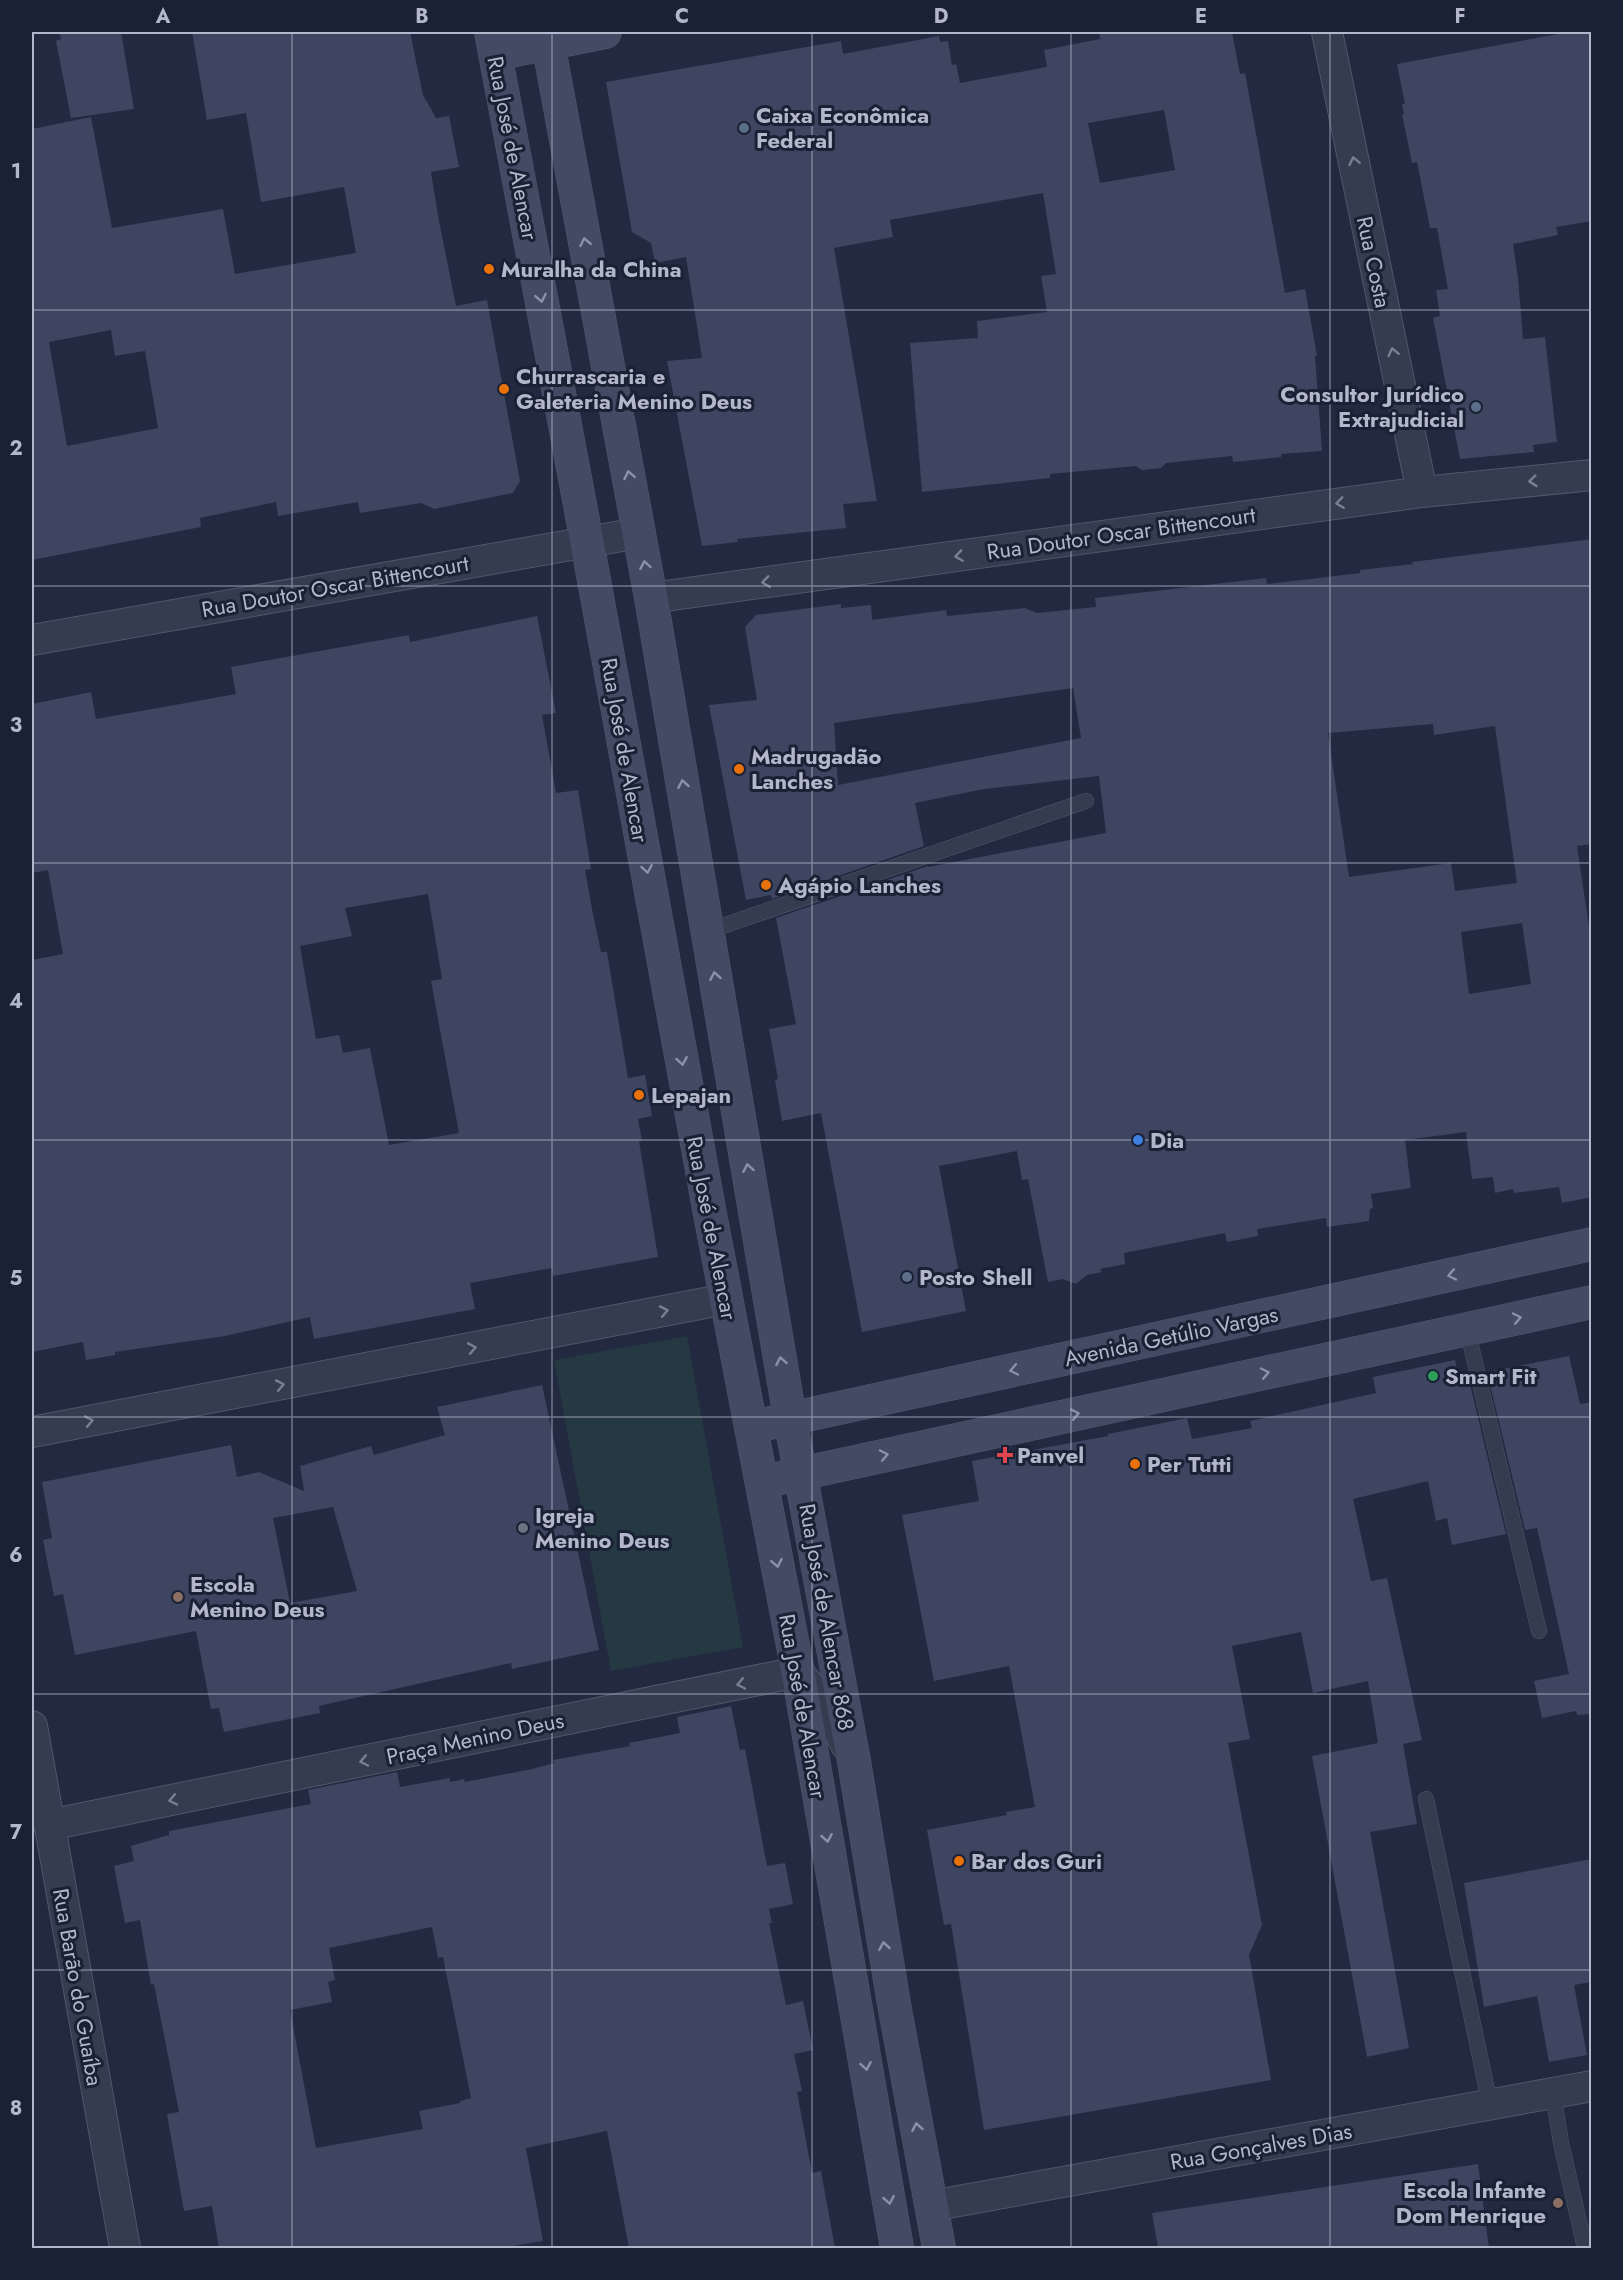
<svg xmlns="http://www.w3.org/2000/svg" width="1623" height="2280" font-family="Jost,sans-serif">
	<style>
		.green { fill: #243941 }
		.building { fill: #3d4561; fill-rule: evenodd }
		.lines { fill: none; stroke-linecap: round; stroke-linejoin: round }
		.lane-casing { stroke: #51576b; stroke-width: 16 }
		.street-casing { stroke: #51576b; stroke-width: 32 }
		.secondary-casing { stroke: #51576b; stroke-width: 34 }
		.lane { stroke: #363c50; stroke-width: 15 }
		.street { stroke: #363c50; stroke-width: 30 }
		.secondary { stroke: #434a63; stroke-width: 33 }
		.oneway { stroke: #7a8094 }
		.oneway2 { stroke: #8b91a7 }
		.grid { fill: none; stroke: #b2b7cb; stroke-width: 1.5; stroke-opacity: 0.55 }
		.service-dot { fill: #5c6f8a; stroke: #1b2135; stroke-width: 2 }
		.food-dot { fill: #e8710a; stroke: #1b2135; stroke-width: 2 }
		.shop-dot { fill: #3f7fe0; stroke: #1b2135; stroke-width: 2 }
		.leisure-dot { fill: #2e9e5b; stroke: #1b2135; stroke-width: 2 }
		.health-dot { fill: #e0444e; stroke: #1b2135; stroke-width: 2 }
		.worship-dot { fill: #6b7280; stroke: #1b2135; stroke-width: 2 }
		.education-dot { fill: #8d6e63; stroke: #1b2135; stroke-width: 2 }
		.labels { text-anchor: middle; stroke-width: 6; stroke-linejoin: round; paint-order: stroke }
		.poi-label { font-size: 22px; font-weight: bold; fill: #b2b7cb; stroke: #1b2135; text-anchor: start }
		.street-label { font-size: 22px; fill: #b2b7cb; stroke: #1b2135 }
		.neatline { fill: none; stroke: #b2b7cb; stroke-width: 2 }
		.grid-label { font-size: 20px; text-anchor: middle; font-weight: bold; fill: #b2b7cb }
	</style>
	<rect width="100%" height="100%" fill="#222940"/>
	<!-- green -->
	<polygon class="green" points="687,1336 743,1647 611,1671 554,1360"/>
	<!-- building -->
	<g class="building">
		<polygon points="59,32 121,32 134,109 71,118 56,41 61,39"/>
		<path d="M 192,32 L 410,32 L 423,95 L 436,118 L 449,116 L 459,167 L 431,172 L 439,221 L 456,306 L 487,300 L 520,481 L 513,493 L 434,509 L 421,503 L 360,513 L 358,502 L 278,516 L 276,502 L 200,518 L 201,527 L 32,560 L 32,129 L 91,117 L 112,228 L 223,209 L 235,274 L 356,253 L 344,187 L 261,202 L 246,113 L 207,120 ZM 111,330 L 115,356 L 145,351 L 158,428 L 67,446 L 49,342 Z"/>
		<path d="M 1099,32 L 1232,32 L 1240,74 L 1245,73 L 1285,293 L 1305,289 L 1317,356 L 1315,356 L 1322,451 L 1281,454 L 1281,457 L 1233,462 L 1232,456 L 1166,463 L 1161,468 L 1142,470 L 1136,466 L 1050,474 L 1050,478 L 922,492 L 910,343 L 978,338 L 977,321 L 1047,312 L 1041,276 L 1056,274 L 1043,193 L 890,220 L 893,237 L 834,248 L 877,501 L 843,504 L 846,528 L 737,539 L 738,542 L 702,546 L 667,361 L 702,358 L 686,257 L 655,263 L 651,243 L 632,232 L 606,82 L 841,41 L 843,54 L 939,36 L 940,42 L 948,41 L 952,65 L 956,64 L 960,83 L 1047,67 L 1044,50 L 1100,39 ZM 1164,110 L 1175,170 L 1100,183 L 1088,123 Z"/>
		<polygon points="1569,32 1592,32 1592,221 1556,227 1558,235 1513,244 1518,278 1523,339 1545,337 1557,442 1533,445 1534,452 1460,459 1433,318 1440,316 1436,290 1448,289 1437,228 1430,228 1417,162 1412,163 1402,114 1404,114 1402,104 1405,104 1397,64"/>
		<path d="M 1592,539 L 1592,844 L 1577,846 L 1592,947 L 1592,1197 L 1562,1203 L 1559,1187 L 1514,1193 L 1513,1189 L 1495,1193 L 1493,1177 L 1472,1179 L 1466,1132 L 1405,1140 L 1411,1188 L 1371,1194 L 1373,1208 L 1370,1209 L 1369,1221 L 1327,1227 L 1326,1218 L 1257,1229 L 1258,1236 L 1227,1242 L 1225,1233 L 1124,1253 L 1125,1264 L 1100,1269 L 1102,1272 L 1087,1275 L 1076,1284 L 1063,1279 L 1048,1282 L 1028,1179 L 1022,1180 L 1017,1151 L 939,1166 L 966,1311 L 862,1332 L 821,1113 L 782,1121 L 775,1080 L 778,1079 L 769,1029 L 796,1024 L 776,918 L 928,866 L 928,867 L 1106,833 L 1099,776 L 984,789 L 915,803 L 924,846 L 772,899 L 771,895 L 746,900 L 709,705 L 757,700 L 745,627 L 756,615 L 841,604 L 841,608 L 871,605 L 872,620 L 946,610 L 947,616 L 1025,608 L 1037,613 L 1096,607 L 1095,598 L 1266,578 L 1267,584 L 1360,573 L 1360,570 L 1413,564 L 1412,562 ZM 1073,688 L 1081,738 L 838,785 L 834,723 ZM 1433,724 L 1434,735 L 1495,726 L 1517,883 L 1455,891 L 1451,863 L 1349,877 L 1328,733 ZM 1522,923 L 1531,984 L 1469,994 L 1461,932 Z"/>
		<path d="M 537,616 L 556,713 L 542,715 L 556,793 L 578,790 L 591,869 L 585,870 L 592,909 L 601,952 L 607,952 L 628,1078 L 645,1075 L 652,1116 L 638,1119 L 642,1141 L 639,1141 L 658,1257 L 553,1276 L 552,1268 L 470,1283 L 475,1309 L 314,1339 L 310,1317 L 225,1336 L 115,1352 L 115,1355 L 86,1360 L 83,1342 L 32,1352 L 32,960 L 63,954 L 48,870 L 32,873 L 32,704 L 91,692 L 96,719 L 236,694 L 231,667 L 409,635 L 410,642 ZM 428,894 L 442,979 L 431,981 L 459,1133 L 389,1145 L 370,1048 L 343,1053 L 339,1035 L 316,1039 L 300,946 L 352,936 L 345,908 Z"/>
		<polygon points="1569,1356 1580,1404 1592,1402 1592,1714 1577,1715 1576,1711 1542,1718 1534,1681 1569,1674 1537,1528 1525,1530 1487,1372"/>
		<polygon points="1455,1360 1459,1377 1468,1376 1506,1534 1452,1545 1447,1518 1436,1521 1428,1481 1353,1499 1371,1581 1387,1578 1422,1740 1403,1744 1417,1824 1370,1832 1409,2048 1367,2057 1312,1756 1378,1743 1368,1681 1313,1693 1301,1632 1232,1646 1250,1739 1228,1743 1262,1925 1249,1955 1271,2080 984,2130 951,1924 944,1925 927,1830 1007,1815 1006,1812 1035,1807 1009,1666 934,1681 902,1515 979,1501 972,1461 1108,1436 1108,1434 1187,1418 1192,1439 1252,1428 1250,1421 1376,1393 1373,1377"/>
		<path d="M 542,1385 L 599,1650 L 512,1669 L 511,1663 L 319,1706 L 320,1713 L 224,1732 L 219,1708 L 211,1709 L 196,1631 L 75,1655 L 63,1594 L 54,1596 L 43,1540 L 52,1538 L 42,1482 L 231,1445 L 237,1477 L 259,1472 L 304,1491 L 300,1466 L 371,1446 L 374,1455 L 445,1435 L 437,1407 ZM 333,1507 L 357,1591 L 290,1603 L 273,1518 Z"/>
		<path d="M 731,1706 L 740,1750 L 745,1749 L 767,1866 L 785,1863 L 793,1904 L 769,1909 L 772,1923 L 769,1923 L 786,2005 L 803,2001 L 813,2050 L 794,2054 L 802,2091 L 797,2092 L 812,2173 L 821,2171 L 835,2248 L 629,2248 L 607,2131 L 526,2148 L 543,2241 L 501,2248 L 219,2248 L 212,2206 L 184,2211 L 167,2114 L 179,2112 L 154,1984 L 151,1985 L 140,1920 L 125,1923 L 114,1866 L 134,1861 L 131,1846 L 169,1835 L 169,1831 L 311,1804 L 308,1790 L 397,1772 L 400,1787 L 450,1778 L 450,1782 L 464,1779 L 465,1782 L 532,1769 L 554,1763 L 553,1760 L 630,1746 L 629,1743 L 680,1733 L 677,1717 ZM 432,1927 L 438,1958 L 443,1957 L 471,2098 L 460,2101 L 460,2103 L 419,2111 L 423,2129 L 316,2148 L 290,2010 L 332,2002 L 328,1982 L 335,1980 L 329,1948 Z"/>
		<polygon points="1592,1859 1592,1982 1574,1985 1587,2055 1549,2062 1537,1996 1484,2007 1464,1883"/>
		<polygon points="1478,2164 1489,2248 1158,2248 1152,2213"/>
	</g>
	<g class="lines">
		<!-- lane casing -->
		<g class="lane-casing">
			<g id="lane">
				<polyline points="708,931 1086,801"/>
				<polyline points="1467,1329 1539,1631"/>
				<polyline points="1426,1799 1490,2105"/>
				<polyline points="1553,2093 1561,2143 1585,2248"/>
			</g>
		</g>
		<!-- street casing -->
		<g class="street-casing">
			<g id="street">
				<polyline points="1327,32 1422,492"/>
				<polyline points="651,598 1422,492 1592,475"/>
				<polyline points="32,640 639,533"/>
				<polyline points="32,1432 726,1299"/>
				<polyline points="32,1726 125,2248"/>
				<polyline points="49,1825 798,1672 830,1711 846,1745"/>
				<polyline points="931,2206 1592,2086"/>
			</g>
		</g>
		<!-- secondary casing -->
		<g class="secondary-casing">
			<g id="secondary">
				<polyline points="491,32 587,542 710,1214 798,1672 897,2248"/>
				<polyline points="546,32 651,598 790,1418 854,1761 894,2004 939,2248"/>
				<polyline points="495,54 605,32"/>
				<polyline points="770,1423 1592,1244"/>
				<polyline points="781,1478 1592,1302"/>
			</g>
		</g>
		<!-- lane -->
		<use href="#lane" class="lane"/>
		<!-- street -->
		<use href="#street" class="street"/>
		<!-- secondary -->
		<use href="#secondary" class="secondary"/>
	</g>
	<!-- one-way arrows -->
	<defs><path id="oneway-chevron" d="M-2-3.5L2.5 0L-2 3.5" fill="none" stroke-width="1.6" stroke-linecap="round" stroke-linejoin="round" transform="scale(1.5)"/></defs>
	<g class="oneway">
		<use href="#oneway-chevron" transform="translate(1354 161) rotate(-102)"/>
		<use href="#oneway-chevron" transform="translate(1393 352) rotate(-102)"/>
		<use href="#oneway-chevron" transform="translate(1533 481) rotate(174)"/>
		<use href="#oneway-chevron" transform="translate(1340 503) rotate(172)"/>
		<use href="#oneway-chevron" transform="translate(959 556) rotate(172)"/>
		<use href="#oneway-chevron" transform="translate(766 582) rotate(172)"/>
		<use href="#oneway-chevron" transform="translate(664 1311) rotate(-11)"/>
		<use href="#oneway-chevron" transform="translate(472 1348) rotate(-11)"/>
		<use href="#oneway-chevron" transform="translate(280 1385) rotate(-11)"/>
		<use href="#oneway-chevron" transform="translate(89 1421) rotate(-11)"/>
		<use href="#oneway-chevron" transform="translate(741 1684) rotate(168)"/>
		<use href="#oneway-chevron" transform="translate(364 1761) rotate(168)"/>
		<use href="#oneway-chevron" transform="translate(173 1800) rotate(168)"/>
	</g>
	<g class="oneway2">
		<use href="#oneway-chevron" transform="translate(585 242) rotate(-101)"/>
		<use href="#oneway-chevron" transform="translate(541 298) rotate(79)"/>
		<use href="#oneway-chevron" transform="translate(629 475) rotate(-101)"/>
		<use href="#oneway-chevron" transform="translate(645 565) rotate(-100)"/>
		<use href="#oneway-chevron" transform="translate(683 784) rotate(-100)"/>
		<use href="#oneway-chevron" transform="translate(647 869) rotate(80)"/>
		<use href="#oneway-chevron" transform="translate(715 976) rotate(-100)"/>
		<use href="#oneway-chevron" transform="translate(682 1061) rotate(80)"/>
		<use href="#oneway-chevron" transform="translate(748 1168) rotate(-100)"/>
		<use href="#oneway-chevron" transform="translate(1452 1275) rotate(168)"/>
		<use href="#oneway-chevron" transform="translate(1517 1318) rotate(-12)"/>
		<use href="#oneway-chevron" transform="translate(781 1361) rotate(-100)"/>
		<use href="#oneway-chevron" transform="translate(1014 1370) rotate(168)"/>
		<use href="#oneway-chevron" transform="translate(1265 1373) rotate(-12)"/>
		<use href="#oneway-chevron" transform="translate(1075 1414) rotate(-12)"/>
		<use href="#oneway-chevron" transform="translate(884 1455) rotate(-12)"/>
		<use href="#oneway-chevron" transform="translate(777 1563) rotate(79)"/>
		<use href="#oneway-chevron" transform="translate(827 1838) rotate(80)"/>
		<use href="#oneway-chevron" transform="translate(884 1946) rotate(-99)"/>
		<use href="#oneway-chevron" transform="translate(866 2066) rotate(80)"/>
		<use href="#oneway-chevron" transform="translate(917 2127) rotate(-100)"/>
		<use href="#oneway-chevron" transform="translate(889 2200) rotate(80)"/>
	</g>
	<!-- grid -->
	<path class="grid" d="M 292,32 L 292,2248M 552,32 L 552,2248M 812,32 L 812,2248M 1071,32 L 1071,2248M 1330,32 L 1330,2248M 32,310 L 1592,310M 32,586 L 1592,586M 32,863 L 1592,863M 32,1140 L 1592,1140M 32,1417 L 1592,1417M 32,1694 L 1592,1694M 32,1970 L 1592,1970"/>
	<!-- markers -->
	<g class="service-dot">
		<circle cx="744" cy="128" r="6"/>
		<circle cx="1476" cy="407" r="6"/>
		<circle cx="907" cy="1277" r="6"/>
	</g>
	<g class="food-dot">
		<circle cx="489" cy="269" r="6"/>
		<circle cx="504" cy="389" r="6"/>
		<circle cx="739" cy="769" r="6"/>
		<circle cx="766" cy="885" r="6"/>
		<circle cx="639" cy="1095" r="6"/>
		<circle cx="1135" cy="1464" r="6"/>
		<circle cx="959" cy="1861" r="6"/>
	</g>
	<circle class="shop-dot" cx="1138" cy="1140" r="6"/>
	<circle class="leisure-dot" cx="1433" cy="1376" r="6"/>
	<path class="health-dot" d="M1002 1446h6v6h6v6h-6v6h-6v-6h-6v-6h6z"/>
	<circle class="worship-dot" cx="523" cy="1528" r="6"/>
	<g class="education-dot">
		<circle cx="178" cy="1597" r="6"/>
		<circle cx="1558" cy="2203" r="6"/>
	</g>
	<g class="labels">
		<!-- poi labels -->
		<g class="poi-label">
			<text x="756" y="123">Caixa Econômica<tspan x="756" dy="25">Federal</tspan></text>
			<text x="501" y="277">Muralha da China</text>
			<text x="516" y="384">Churrascaria e<tspan x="516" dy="25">Galeteria Menino Deus</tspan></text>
			<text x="1464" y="402" text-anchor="end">Consultor Jurídico<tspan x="1464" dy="25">Extrajudicial</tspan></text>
			<text x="751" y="764">Madrugadão<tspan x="751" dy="25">Lanches</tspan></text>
			<text x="778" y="893">Agápio Lanches</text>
			<text x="651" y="1103">Lepajan</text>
			<text x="1150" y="1148">Dia</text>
			<text x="919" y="1285">Posto Shell</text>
			<text x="1445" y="1384">Smart Fit</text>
			<text x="1017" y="1463">Panvel</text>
			<text x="1147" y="1472">Per Tutti</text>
			<text x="535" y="1523">Igreja<tspan x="535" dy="25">Menino Deus</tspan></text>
			<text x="190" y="1592">Escola<tspan x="190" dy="25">Menino Deus</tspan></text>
			<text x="971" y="1869">Bar dos Guri</text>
			<text x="1546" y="2198" text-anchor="end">Escola Infante<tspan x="1546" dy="25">Dom Henrique</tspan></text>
		</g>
		<!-- street labels -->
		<g class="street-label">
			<text transform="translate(513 148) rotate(79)" y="8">Rua José de Alencar</text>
			<text transform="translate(1374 262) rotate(78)" y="8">Rua Costa</text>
			<text transform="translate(1121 533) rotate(-8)" y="8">Rua Doutor Oscar Bittencourt</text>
			<text transform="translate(335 586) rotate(-10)" y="8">Rua Doutor Oscar Bittencourt</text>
			<text transform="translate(625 750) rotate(80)" y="8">Rua José de Alencar</text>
			<text transform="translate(712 1228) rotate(79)" y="8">Rua José de Alencar</text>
			<text transform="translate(1171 1336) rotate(-12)" y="8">Avenida Getúlio Vargas</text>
			<text transform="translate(827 1617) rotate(80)" y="8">Rua José de Alencar 868</text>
			<text transform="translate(803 1706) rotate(80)" y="8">Rua José de Alencar</text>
			<text transform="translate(475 1738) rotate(-12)" y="8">Praça Menino Deus</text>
			<text transform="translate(78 1987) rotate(80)" y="8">Rua Barão do Guaíba</text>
			<text transform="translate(1261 2146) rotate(-10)" y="8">Rua Gonçalves Dias</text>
		</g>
	</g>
	<!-- border -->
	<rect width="1623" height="2280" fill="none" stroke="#1b2135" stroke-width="66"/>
	<rect x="33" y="33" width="1557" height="2214" class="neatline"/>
	<g class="grid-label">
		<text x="163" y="23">A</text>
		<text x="422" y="23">B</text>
		<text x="682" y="23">C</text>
		<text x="941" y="23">D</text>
		<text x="1201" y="23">E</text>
		<text x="1460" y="23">F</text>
		<text x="16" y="178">1</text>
		<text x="16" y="455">2</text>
		<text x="16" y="732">3</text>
		<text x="16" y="1008">4</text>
		<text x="16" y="1285">5</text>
		<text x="16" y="1562">6</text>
		<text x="16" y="1839">7</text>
		<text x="16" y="2115">8</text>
	</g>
</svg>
